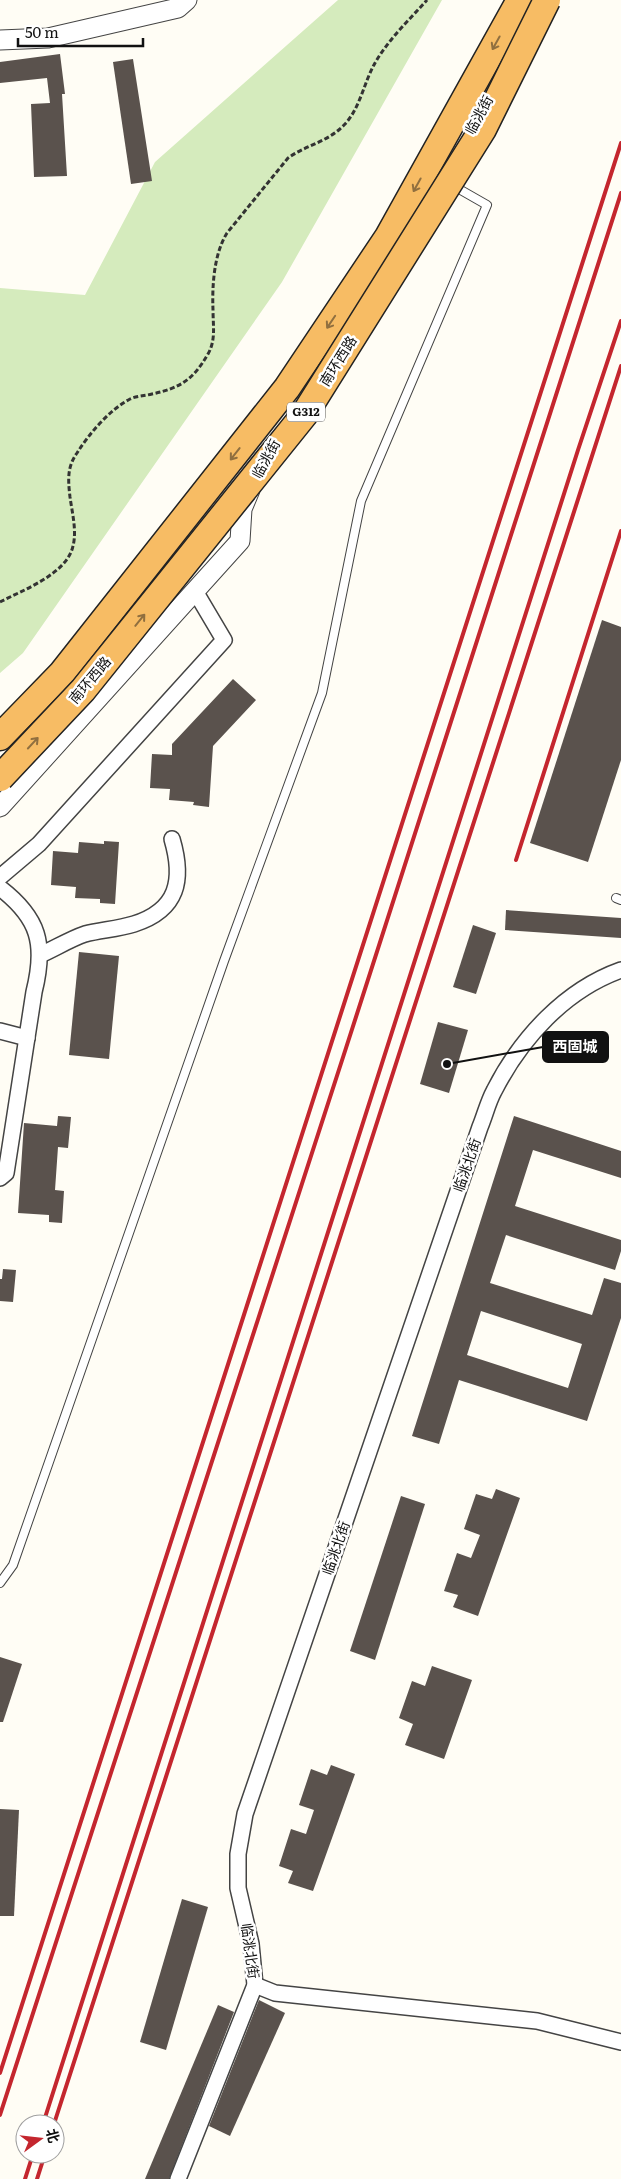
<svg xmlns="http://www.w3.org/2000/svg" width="621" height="2179" font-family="Literata,'Noto Sans SC',serif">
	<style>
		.green { fill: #d5ebbd }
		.building { fill: #5a524d; fill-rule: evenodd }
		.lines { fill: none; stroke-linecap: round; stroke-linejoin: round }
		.service-casing { stroke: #444; stroke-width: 10 }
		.minor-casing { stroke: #444; stroke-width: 18 }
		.tertiary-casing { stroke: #444; stroke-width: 21 }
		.trunk-casing { stroke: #222; stroke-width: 29 }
		.path { stroke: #333; stroke-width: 3; stroke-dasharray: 5 2.5; stroke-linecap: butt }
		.service { stroke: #fff; stroke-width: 8 }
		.minor { stroke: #fff; stroke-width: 15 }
		.tertiary { stroke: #fff; stroke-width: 19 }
		.trunk { stroke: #f7bc64; stroke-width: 26 }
		.rail { stroke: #c4262e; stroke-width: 4 }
		.trunk-bridge-casing { stroke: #222; stroke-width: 29; stroke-linecap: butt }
		.trunk-bridge { stroke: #f7bc64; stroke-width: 26 }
		.oneway { stroke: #906f3f }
		.labels { text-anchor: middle; stroke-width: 5; stroke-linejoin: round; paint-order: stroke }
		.shield { fill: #fff; stroke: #585858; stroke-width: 1 }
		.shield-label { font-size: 12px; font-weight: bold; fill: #111 }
		.street-label { font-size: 14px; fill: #111; stroke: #fff }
		.leader { fill: none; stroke: #111; stroke-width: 2 }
		.callout-dot { fill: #111; stroke: #fff; stroke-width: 2 }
		.callout { fill: #111; stroke: #111; stroke-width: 2 }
		.callout-label { font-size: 15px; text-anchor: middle; font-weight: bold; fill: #fff }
	</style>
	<rect width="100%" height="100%" fill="#fffdf5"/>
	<!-- green -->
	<polygon class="green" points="338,0 442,0 282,282 23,653 0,673 0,288 85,295 155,162"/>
	<!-- building -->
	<g class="building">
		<polygon points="60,54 65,94 62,94 67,176 34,177 31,104 50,103 47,78 0,83 0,62"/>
		<polygon points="133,59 152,181 131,184 113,62"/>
		<polygon points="602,620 621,627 621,760 588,862 530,843"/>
		<polygon points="233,679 256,700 213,746 209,807 193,805 194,802 169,800 170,789 150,788 152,754 172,755 172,744"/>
		<polygon points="104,841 119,842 115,904 100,903 100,899 75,898 76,887 51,885 53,851 78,853 79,842 104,844"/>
		<polygon points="506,910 621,918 621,938 505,930"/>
		<polygon points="473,925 496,933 476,994 453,987"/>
		<polygon points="79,952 119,956 109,1059 69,1055"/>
		<polygon points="438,1022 468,1030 449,1093 420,1084"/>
		<polygon points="58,1116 71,1117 68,1148 58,1147 55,1190 64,1191 62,1223 49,1222 49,1215 18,1213 24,1123 57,1126"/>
		<path d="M 514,1116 L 621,1151 L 621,1178 L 533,1150 L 515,1206 L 621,1240 L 621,1251 L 615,1270 L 506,1235 L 490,1283 L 592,1315 L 604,1278 L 621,1283 L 621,1318 L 587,1421 L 459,1380 L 439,1444 L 412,1436 ZM 481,1311 L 582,1344 L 568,1388 L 467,1355 Z"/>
		<polygon points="3,1269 16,1270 13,1302 0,1301 0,1279 2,1279"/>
		<polygon points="496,1489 520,1498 478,1616 453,1607 458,1595 444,1591 457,1553 471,1558 480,1535 464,1529 476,1494 492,1499"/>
		<polygon points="401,1496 425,1504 375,1660 350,1651"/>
		<polygon points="0,1657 22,1664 3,1722 0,1722"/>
		<polygon points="432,1666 472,1680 444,1759 405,1745 413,1724 399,1718 412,1681 425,1686"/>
		<polygon points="331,1765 355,1774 313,1891 288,1883 293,1871 279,1866 291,1829 306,1834 314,1810 299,1805 311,1769 327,1775"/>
		<polygon points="0,1809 19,1810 14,1916 0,1916"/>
		<polygon points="182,1899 208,1907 166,2050 140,2042"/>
		<polygon points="259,2000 285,2013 230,2136 209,2126"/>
		<polygon points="218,2005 234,2012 169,2179 145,2179"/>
	</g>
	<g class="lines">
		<!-- service casing -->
		<g class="service-casing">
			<g id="service">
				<polyline points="616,898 621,900"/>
				<polyline points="0,1583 13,1565 224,961 322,693 361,501 487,205 452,185"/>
			</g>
		</g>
		<!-- minor casing -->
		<g class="minor-casing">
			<g id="minor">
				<polyline points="0,877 39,844 224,640 195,591"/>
				<path d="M 0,888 C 39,918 46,944 34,992 L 6,1173 L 0,1178"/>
				<path d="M 40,955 C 54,949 70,939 85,934 C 101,930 118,929 134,924 C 178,910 184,880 172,839"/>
				<polyline points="0,1031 27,1038"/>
				<polyline points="255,1985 275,1993 537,2021 621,2042"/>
				<path d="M 178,2179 L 255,1985 L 251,1944 L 238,1888 L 238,1854 L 245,1814 L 480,1127 C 485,1115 488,1102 494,1091 C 521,1038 565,990 621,970"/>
			</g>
		</g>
		<!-- tertiary casing -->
		<g class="tertiary-casing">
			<g id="tertiary">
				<polyline points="0,40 48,38 178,8 187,0"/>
				<polyline points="0,807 240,541 242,509 250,490"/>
			</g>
		</g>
		<!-- trunk casing -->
		<g class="trunk-casing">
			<polyline id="trunk" points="0,737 62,673 287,388 388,237 520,0"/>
		</g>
		<!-- path -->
		<path class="path" d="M 0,602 C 23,590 67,574 73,546 C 77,531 72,512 70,497 C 68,480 67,467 77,453 C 89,434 109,410 130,399 C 136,396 144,396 152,394 C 180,388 193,380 208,354 C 216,340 213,326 213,310 C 212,285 214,254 227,233 L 288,158 C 306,145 328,142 344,125 C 360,109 364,82 375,63 C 388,40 409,20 427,0"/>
		<!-- service -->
		<use href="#service" class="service"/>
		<!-- minor -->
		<use href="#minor" class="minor"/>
		<!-- tertiary -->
		<use href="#tertiary" class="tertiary"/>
		<!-- trunk -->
		<use href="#trunk" class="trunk"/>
		<!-- rail -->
		<g class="rail">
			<polyline points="516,860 621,531"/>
			<polyline points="0,2073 621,143"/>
			<polyline points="0,2115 346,1048 621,193"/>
			<polyline points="43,2124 578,450 621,321"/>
			<polyline points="54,2124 621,366"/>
			<polyline points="25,2179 33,2154"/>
			<polyline points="37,2179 45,2154"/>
		</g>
		<!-- trunk-bridge casing -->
		<g class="trunk-bridge-casing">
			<polyline id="trunk-bridge" points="0,778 83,690 304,415 483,129 547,0"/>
		</g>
		<!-- trunk-bridge -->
		<use href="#trunk-bridge" class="trunk-bridge"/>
	</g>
	<!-- one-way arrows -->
	<defs><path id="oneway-shaft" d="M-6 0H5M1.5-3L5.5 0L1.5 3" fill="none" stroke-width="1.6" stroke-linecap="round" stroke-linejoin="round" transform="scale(1.25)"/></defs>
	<g class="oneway">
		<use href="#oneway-shaft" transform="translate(496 43) rotate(119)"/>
		<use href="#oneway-shaft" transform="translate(417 185) rotate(119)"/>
		<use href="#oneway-shaft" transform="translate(331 322) rotate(124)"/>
		<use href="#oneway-shaft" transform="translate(235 454) rotate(128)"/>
		<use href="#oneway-shaft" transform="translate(140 620) rotate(-51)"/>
		<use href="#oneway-shaft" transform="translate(33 743) rotate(-47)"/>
	</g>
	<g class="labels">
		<!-- shield labels -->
		<rect class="shield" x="287" y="402.5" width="38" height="19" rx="4"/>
		<g class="shield-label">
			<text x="306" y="416">G312</text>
		</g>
		<!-- street labels -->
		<g class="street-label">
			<text transform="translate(479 115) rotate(-61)" y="5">临洮街</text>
			<text transform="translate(338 361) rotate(-58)" y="5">南环西路</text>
			<text transform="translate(266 459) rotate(-61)" y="5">临洮街</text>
			<text transform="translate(90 680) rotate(-50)" y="5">南环西路</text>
			<text transform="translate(467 1165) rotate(-71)" y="5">临洮北街</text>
			<text transform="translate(336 1548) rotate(-71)" y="5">临洮北街</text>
			<text transform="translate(250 1951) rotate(82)" y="5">临洮北街</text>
		</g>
	</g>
	<!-- callouts -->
	<path class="leader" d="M447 1064L543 1047"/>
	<circle class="callout-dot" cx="447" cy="1064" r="5"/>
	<rect class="callout" x="543" y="1032" width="65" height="30" rx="5"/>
	<g class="callout-label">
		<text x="575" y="1052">西固城</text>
	</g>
	<!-- north arrow -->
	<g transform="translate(40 2139) rotate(75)"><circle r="24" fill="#ffffff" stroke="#a0a0a0"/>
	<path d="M0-4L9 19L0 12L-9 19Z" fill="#c4262e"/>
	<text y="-8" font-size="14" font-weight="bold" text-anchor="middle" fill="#111111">北</text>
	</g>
	<!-- scale -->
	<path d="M18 38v8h125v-8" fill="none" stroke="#111111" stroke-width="2.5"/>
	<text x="25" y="38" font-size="15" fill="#111111" stroke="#ffffff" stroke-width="4" paint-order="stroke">50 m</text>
</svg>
